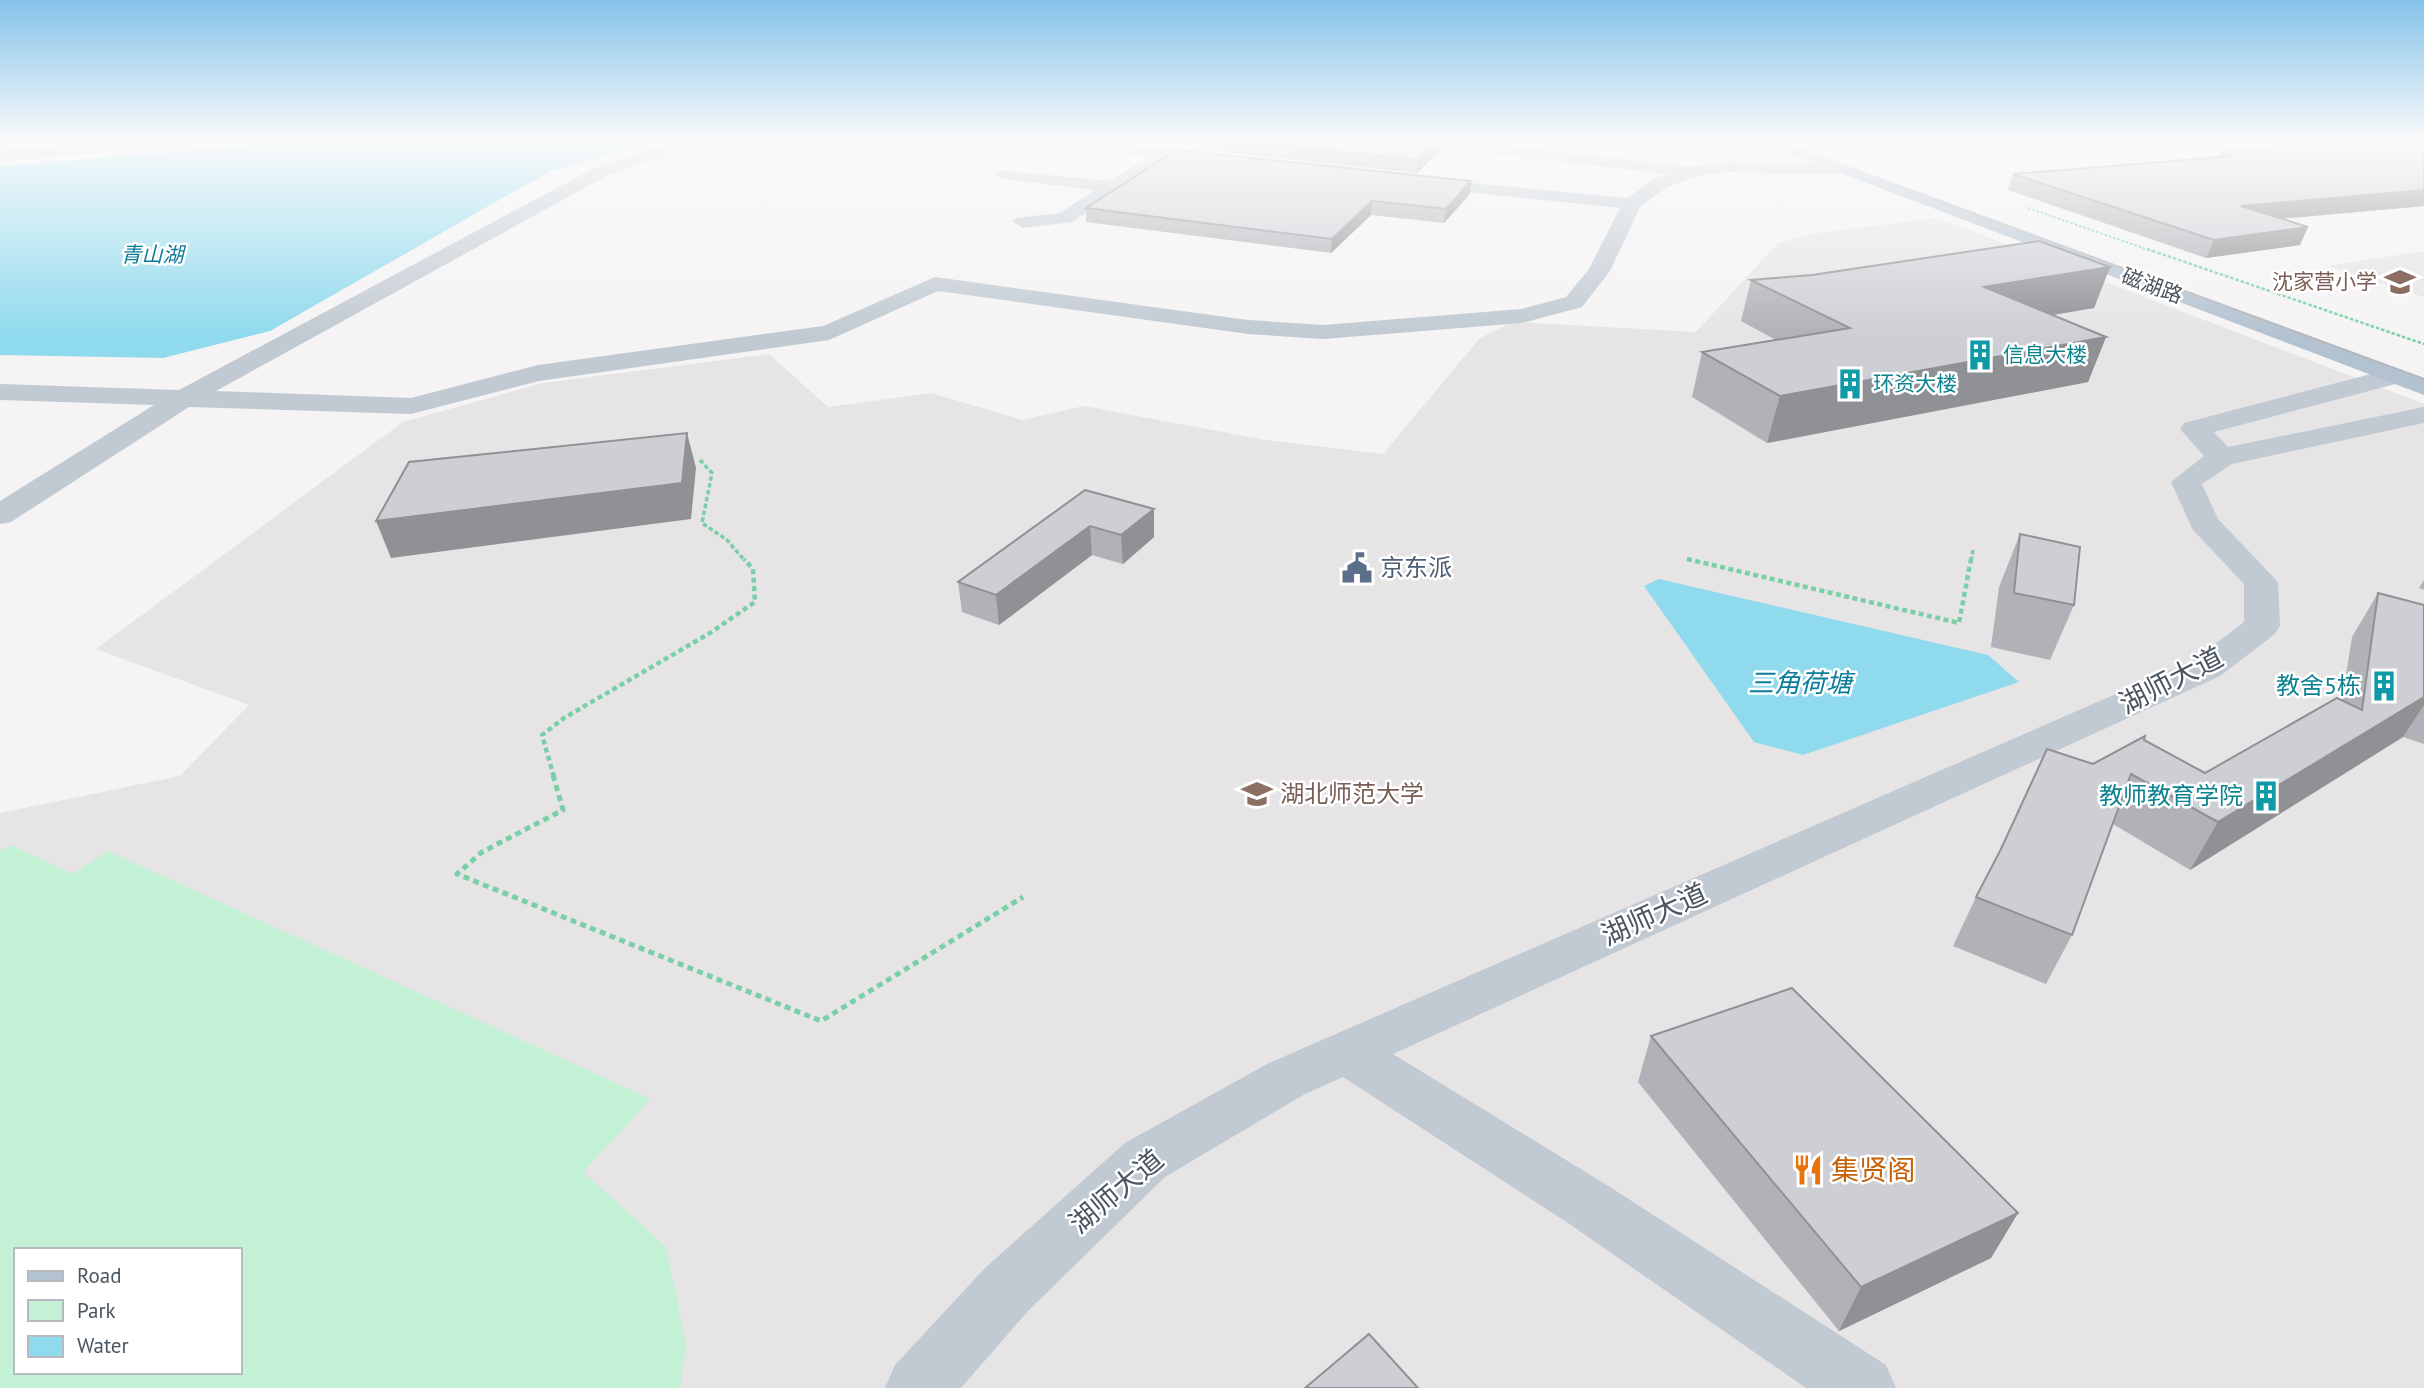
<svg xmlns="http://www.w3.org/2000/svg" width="2424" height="1388" font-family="'PT Sans','Noto Sans SC',sans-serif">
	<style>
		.education { fill: #e6e4e5; fill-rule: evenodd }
		.green { fill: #c3f1d5; fill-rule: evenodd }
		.water { fill: #90daee }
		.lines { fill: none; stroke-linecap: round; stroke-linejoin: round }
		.path-far4 { stroke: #7ad0a6; stroke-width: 2; stroke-dasharray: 2.5 2; stroke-linecap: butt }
		.path-far3 { stroke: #7ad0a6; stroke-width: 2.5; stroke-dasharray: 3.5 2; stroke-linecap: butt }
		.path-far2 { stroke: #7ad0a6; stroke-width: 3.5; stroke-dasharray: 4.5 2.5; stroke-linecap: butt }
		.path-far1 { stroke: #7ad0a6; stroke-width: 4.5; stroke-dasharray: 5 3.5; stroke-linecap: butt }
		.path { stroke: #7ad0a6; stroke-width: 5; stroke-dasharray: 6 4.5; stroke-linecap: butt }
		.minor { fill: #c1cad2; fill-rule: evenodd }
		.major { fill: #b3c2d1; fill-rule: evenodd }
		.tram { stroke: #b5b8bd; stroke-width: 2 }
		.wall { fill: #b0b2b7 }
		.shaded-wall { fill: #909195 }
		.building { fill: #cdcfd5; stroke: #909195; stroke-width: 2 }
		.labels { text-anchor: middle; stroke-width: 5; stroke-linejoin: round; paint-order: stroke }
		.far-water-label { font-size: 21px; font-style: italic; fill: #0c7c9b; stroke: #fff }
		.far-education-label { font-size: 21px; fill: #785e54; stroke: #fff; text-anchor: end }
		.far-street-label { font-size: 21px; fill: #4a5661; stroke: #fff }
		.far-culture-label { font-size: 21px; fill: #0d838f; stroke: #fff; text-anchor: start }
		.service-label { font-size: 24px; fill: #4e5e75; stroke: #fff; text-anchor: start }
		.culture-label { font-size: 24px; fill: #0d838f; stroke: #fff; text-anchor: end }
		.education-label { font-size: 24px; fill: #785e54; stroke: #fff; text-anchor: start }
		.water-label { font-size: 26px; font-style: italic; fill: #0c7c9b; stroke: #fff }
		.near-street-label { font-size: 28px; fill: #4a5661; stroke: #fff }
		.near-food-label { font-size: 28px; fill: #c56008; stroke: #fff; text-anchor: start }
	</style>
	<rect width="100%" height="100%" fill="#f5f3f3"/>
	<!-- education -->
	<g class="education">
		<path d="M 1938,218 L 2424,404 L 2424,1388 L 0,1388 L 0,813 L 180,776 L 249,705 L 96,649 L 403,422 L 543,383 L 769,354 L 828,407 L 931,393 L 1022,420 L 1084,406 L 1265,440 L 1383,454 L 1480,338 L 1513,322 L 1696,332 L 1778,243 L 1817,233 ZM 16,1250 L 240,1250 L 240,1372 L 16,1372 Z"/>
		<polygon points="2424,251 2424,297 2328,266"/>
	</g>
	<!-- green -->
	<path class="green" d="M 11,845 L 73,874 L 108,851 L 651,1099 L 583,1172 L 666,1247 L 686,1343 L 680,1388 L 0,1388 L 0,851 ZM 16,1250 L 240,1250 L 240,1372 L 16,1372 Z"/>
	<!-- water -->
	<g class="water">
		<polygon points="312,140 666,140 550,171 270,331 163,358 0,355 0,166"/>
		<polygon points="1659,579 1988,655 2019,682 1803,755 1754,742 1644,586"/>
	</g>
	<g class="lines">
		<!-- path-far4 -->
		<polyline class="path-far4" points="2028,208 2152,251"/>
		<!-- path-far3 -->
		<polyline class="path-far3" points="2147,249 2424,344"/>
		<!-- path-far2 -->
		<g class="path-far2">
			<polyline points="700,460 712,473 702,523 727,540 745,561"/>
			<polyline points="1687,559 1693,561"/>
			<polyline points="1971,561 1973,550"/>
		</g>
		<!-- path-far1 -->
		<g class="path-far1">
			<polyline points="1687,559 1959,623 1971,559"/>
			<polyline points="554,777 542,735 564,718 710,633 755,602 753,569 744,559"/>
		</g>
		<!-- path -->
		<polyline class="path" points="553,775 563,810 482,852 457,874 821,1021 1023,897"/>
		<!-- minor -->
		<g class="minor">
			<polygon points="682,140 708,140 606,176 216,391 411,398 538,365 823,326 935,277 1248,320 1323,325 1521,309 1566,297 1589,269 1620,208 1418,187 1409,181 1411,177 1628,198 1653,179 1670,174 1412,145 1404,140 1462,140 1692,167 1729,162 1837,164 1846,169 1837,174 1729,172 1704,174 1667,187 1640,207 1610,271 1582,307 1522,323 1323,339 1248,334 938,291 829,340 539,381 411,414 189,407 11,522 0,524 0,501 154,405 0,400 0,384 179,390 594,168"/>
			<polygon points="893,140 996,140 988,145 900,148 894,147"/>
			<polygon points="1028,140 1084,140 1219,155 1228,160 1219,165 1168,160 1072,222 1023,228 1013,222 1016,218 1060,213 1095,190 1003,179 994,174 997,170 1110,181 1148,157 1036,145"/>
			<polygon points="2394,368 2403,370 2407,376 2403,382 2214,432 2228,447 2424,407 2424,423 2232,464 2202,484 2218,519 2278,582 2280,626 2275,634 2220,676 1393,1054 1610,1187 1886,1365 1896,1388 1806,1388 1568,1223 1343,1077 1305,1094 1165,1177 1029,1310 961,1388 885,1388 895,1365 985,1268 1125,1143 1267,1064 2194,660 2244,622 2244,584 2193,530 2171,482 2204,456 2180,429 2184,423"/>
		</g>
		<!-- major -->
		<g class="major">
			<polygon points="124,140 194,140 186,145 0,161 0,151"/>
			<polygon points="1754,140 1778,140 2424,378 2424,395"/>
		</g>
		<!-- tram -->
		<polyline class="tram" points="1773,140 2424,379"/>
	</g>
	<!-- wall -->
	<g class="wall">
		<polygon points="1220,140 1441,140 1440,151 1417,173 1224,152"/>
		<polygon points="2306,140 2424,140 2424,206 2281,219 2300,245 2206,258 2008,190 2013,174 2218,158 2221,151 2322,145"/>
		<polygon points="1470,194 1444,223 1371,215 1331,253 1086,222 1086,208"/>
		<polygon points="2110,267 2094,308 2051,315 2106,337 2088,382 1767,443 1692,397 1702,352 1776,340 1741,321 1751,280"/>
		<polygon points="1085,490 1154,537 1123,564 1092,555 999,625 962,612 958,582"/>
		<polygon points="2020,534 2074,605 2050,660 1991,647 1999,587"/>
		<polygon points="2424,580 2424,590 2419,588"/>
		<polygon points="2378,593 2424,605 2424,744 2403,737 2190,870 2113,824 2072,935 2046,984 1953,946 1976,897 1998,856 2093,764 2144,740 2205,773 2342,700 2352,637"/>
		<polygon points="1651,1036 2018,1213 1991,1258 1839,1331 1638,1082"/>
	</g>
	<!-- shaded-wall -->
	<g class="shaded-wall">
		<polygon points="1439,140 1441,140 1440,151 1417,173 1418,160"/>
		<polygon points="1471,181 1470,194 1444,223 1446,209"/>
		<polygon points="2424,190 2424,206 2234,223 2241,206"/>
		<polygon points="1372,201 1371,215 1331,253 1332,239"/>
		<polygon points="2308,227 2300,245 2206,258 2214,240"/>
		<polygon points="2110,267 2094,308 1970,329 1984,287"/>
		<polygon points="2106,337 2088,382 1767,443 1780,396"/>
		<polygon points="687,433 696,468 691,519 391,558 376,521"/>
		<polygon points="1154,509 1154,537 1123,564 1121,535"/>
		<polygon points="1090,526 1092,555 999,625 996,595"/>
		<polygon points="2424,697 2424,705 2403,737 2190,870 2218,822"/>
		<polygon points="2018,1213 1991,1258 1839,1331 1861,1287"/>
	</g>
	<!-- building -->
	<g class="building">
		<polygon points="1227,140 1439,140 1418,160"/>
		<polygon points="2365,140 2424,140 2424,190 2241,206 2308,227 2214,240 2013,174 2233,156 2221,151 2371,142"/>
		<polygon points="1176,150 1471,181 1446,209 1372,201 1332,239 1086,208"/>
		<polygon points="2039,241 2110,267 1984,287 2106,337 1780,396 1702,352 1850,328 1751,280 1812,275"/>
		<polygon points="687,433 682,483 376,521 409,462"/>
		<polygon points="1085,490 1154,509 1121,535 1090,526 996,595 958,582"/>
		<polygon points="2020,534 2080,547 2074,605 2014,593"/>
		<polygon points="2378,593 2424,605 2424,697 2218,822 2131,774 2072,935 1976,897 2001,849 2047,749 2093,764 2145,736 2144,740 2205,773 2337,698 2362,710"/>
		<polygon points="1792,988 2018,1213 1861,1287 1651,1036"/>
		<polygon points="1369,1334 1418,1388 1305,1388"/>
	</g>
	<!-- sky -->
	<linearGradient id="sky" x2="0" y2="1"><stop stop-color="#85c3ea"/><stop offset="0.42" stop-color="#fafafa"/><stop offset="1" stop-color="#fafafa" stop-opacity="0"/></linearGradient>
	<rect width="2424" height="335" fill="url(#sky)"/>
	<!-- icons -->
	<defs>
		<g id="school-bare" transform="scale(2.415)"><path d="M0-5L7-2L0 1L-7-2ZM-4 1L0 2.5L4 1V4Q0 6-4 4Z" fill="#8d6e63" stroke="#fff" stroke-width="2.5" paint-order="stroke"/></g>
		<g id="building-bare" transform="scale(2.415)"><path d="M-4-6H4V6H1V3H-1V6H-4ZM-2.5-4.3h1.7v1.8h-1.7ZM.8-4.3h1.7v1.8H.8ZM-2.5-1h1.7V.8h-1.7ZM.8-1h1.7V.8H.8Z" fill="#0f9aa8" stroke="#fff" stroke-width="2.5" paint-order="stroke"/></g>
		<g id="civic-bare" transform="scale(2.415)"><path d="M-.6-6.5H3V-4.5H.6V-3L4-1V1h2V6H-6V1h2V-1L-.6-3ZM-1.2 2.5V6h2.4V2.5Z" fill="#5c6f8a" stroke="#fff" stroke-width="2.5" paint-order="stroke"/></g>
		<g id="university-bare" transform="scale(2.415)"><path d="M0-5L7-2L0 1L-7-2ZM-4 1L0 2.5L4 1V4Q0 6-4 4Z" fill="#8d6e63" stroke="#fff" stroke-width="2.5" paint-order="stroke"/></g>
		<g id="restaurant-bare" transform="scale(2.415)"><path d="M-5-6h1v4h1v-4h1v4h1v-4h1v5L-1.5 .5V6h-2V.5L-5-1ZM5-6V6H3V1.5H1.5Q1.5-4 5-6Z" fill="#e8710a" stroke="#fff" stroke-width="2.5" paint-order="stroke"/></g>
	</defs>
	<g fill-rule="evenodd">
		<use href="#school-bare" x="2400" y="282"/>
		<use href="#building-bare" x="1980" y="355"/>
		<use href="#building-bare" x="1850" y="384"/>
		<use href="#civic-bare" x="1357" y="568"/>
		<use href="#building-bare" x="2384" y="686"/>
		<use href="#university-bare" x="1257" y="794"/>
		<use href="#building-bare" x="2266" y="796"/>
		<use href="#restaurant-bare" x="1808" y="1170"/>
	</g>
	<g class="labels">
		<!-- far-water labels -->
		<g class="far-water-label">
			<text x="152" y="262">青山湖</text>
		</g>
		<!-- far-education labels -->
		<g class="far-education-label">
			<text x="2377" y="289">沈家营小学</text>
		</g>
		<!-- far-street labels -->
		<g class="far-street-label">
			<text transform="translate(2152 286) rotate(20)" y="7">磁湖路</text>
		</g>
		<!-- far-culture labels -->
		<g class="far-culture-label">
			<text x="2003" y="362">信息大楼</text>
			<text x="1873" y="391">环资大楼</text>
		</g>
		<!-- service labels -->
		<g class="service-label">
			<text x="1380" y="576">京东派</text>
		</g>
		<!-- culture labels -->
		<g class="culture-label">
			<text x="2361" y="694">教舍5栋</text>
			<text x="2243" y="804">教师教育学院</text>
		</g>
		<!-- education labels -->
		<g class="education-label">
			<text x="1280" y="802">湖北师范大学</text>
		</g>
		<!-- water labels -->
		<g class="water-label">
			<text x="1800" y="692">三角荷塘</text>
		</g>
		<!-- near-street labels -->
		<g class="near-street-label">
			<text transform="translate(2171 680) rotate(-27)" y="10">湖师大道</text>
			<text transform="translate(1654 914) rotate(-24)" y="10">湖师大道</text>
			<text transform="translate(1116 1191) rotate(-40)" y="10">湖师大道</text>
		</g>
		<!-- near-food labels -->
		<g class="near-food-label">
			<text x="1831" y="1180">集贤阁</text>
		</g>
	</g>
	<!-- legend -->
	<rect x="14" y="1248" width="228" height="126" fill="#ffffff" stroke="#b7bbc0" stroke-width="2"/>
	<rect x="28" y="1271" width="35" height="10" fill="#b3c2d1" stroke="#b7bbc0" stroke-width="2"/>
	<text x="77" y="1283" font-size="21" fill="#4a5661">Road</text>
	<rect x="28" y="1300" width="35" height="21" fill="#c3f1d5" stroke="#b7bbc0" stroke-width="2"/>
	<text x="77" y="1318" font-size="21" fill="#4a5661">Park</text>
	<rect x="28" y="1336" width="35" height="21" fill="#90daee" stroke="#b7bbc0" stroke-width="2"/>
	<text x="77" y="1353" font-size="21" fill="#4a5661">Water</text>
</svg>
